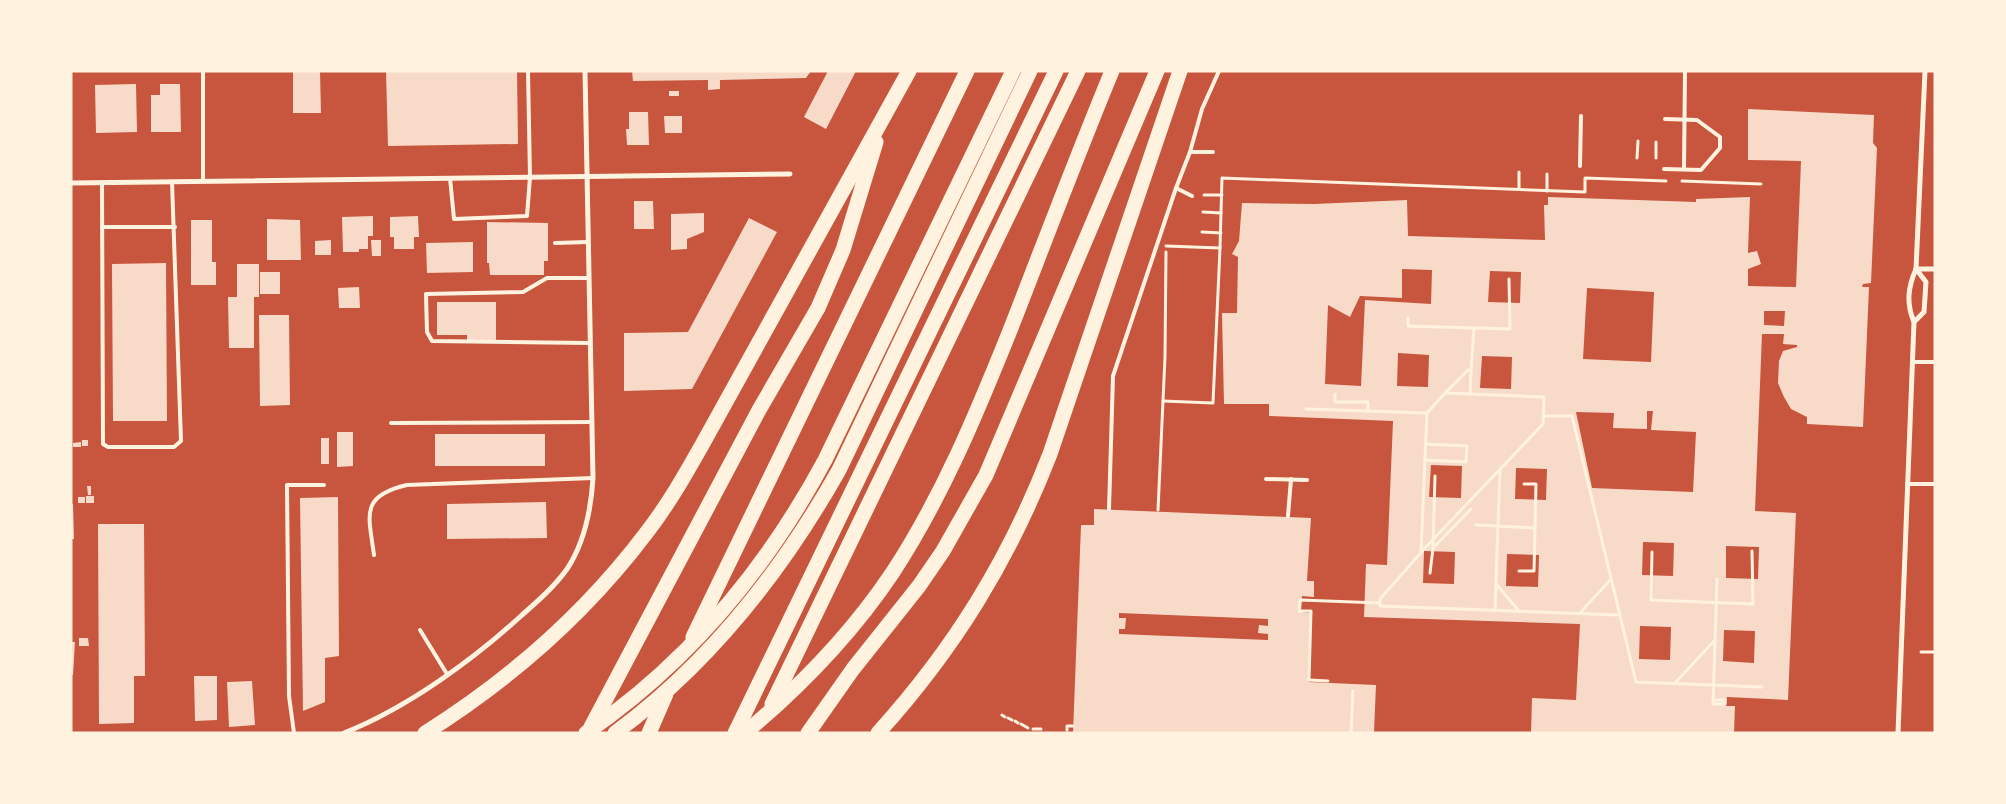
<svg xmlns="http://www.w3.org/2000/svg" width="2006" height="804" font-family="'Sofia Sans Condensed',sans-serif">
	<style>
		.building { fill: #f7dbc8; fill-rule: evenodd }
		.lines { fill: none; stroke-linecap: round; stroke-linejoin: round }
		.path { stroke: #fff3e0; stroke-width: 3 }
		.service { stroke: #fff3e0; stroke-width: 4 }
		.minor { stroke: #fff3e0; stroke-width: 5 }
		.motorway { stroke: #fff3e0; stroke-width: 15 }
	</style>
	<rect width="100%" height="100%" fill="#c8553d"/>
	<!-- building -->
	<g class="building">
		<polygon points="293,71 320,71 321,113 293,113"/>
		<polygon points="386,71 517,71 518,144 388,146"/>
		<polygon points="632,71 811,71 806,78 720,80 720,89 708,90 708,80 633,81"/>
		<polygon points="828,71 856,71 826,129 804,117"/>
		<polygon points="136,84 137,132 96,133 95,85"/>
		<polygon points="160,84 180,84 181,132 151,132 151,95 160,95"/>
		<rect x="669" y="91" width="10" height="5"/>
		<path d="M 1748,109 L 1874,115 L 1873,143 L 1877,148 L 1871,283 L 1863,284 L 1862,287 L 1869,287 L 1863,427 L 1807,424 L 1807,417 L 1791,409 L 1784,397 L 1778,383 L 1779,361 L 1783,351 L 1797,347 L 1797,345 L 1783,344 L 1784,334 L 1762,334 L 1755,511 L 1796,513 L 1788,700 L 1727,697 L 1726,706 L 1735,706 L 1734,733 L 1531,733 L 1532,698 L 1576,700 L 1580,624 L 1364,617 L 1366,564 L 1387,565 L 1393,421 L 1269,416 L 1269,404 L 1224,404 L 1222,313 L 1237,313 L 1238,257 L 1232,254 L 1239,241 L 1242,203 L 1314,204 L 1407,200 L 1408,236 L 1545,240 L 1544,205 L 1548,205 L 1548,197 L 1696,202 L 1696,199 L 1750,197 L 1748,253 L 1757,251 L 1761,264 L 1748,269 L 1748,286 L 1796,287 L 1801,161 L 1748,160 ZM 1402,269 L 1432,270 L 1431,304 L 1365,300 L 1361,386 L 1325,384 L 1328,305 L 1350,317 L 1360,296 L 1402,298 ZM 1490,271 L 1521,272 L 1520,303 L 1488,302 ZM 1587,288 L 1654,292 L 1651,362 L 1583,359 ZM 1764,311 L 1785,311 L 1784,326 L 1764,325 ZM 1398,353 L 1429,355 L 1428,387 L 1397,386 ZM 1482,356 L 1512,357 L 1511,389 L 1480,388 ZM 1647,411 L 1653,411 L 1651,430 L 1696,432 L 1693,492 L 1592,488 L 1576,412 L 1614,413 L 1613,428 L 1647,429 ZM 1431,465 L 1462,466 L 1461,498 L 1429,497 ZM 1516,468 L 1547,469 L 1546,500 L 1515,499 ZM 1643,542 L 1674,543 L 1673,576 L 1642,575 ZM 1726,546 L 1759,547 L 1758,579 L 1726,578 ZM 1424,551 L 1455,552 L 1454,584 L 1423,583 ZM 1507,554 L 1539,555 L 1538,587 L 1506,586 ZM 1640,626 L 1671,627 L 1670,660 L 1639,659 ZM 1724,630 L 1755,631 L 1754,663 L 1723,661 Z"/>
		<polygon points="629,112 648,112 649,145 627,145 626,129 629,129"/>
		<polygon points="664,116 682,116 682,133 665,133"/>
		<polygon points="634,201 653,201 654,229 634,229"/>
		<polygon points="704,213 704,232 687,239 687,249 671,250 671,214"/>
		<polygon points="373,216 373,236 368,236 368,249 359,249 359,252 343,252 342,217"/>
		<polygon points="418,216 419,237 414,237 414,249 394,249 394,237 390,237 390,217"/>
		<polygon points="749,218 777,232 692,389 624,391 624,333 688,332"/>
		<polygon points="267,219 300,220 301,260 267,260"/>
		<polygon points="191,220 212,220 212,262 216,262 216,285 191,285"/>
		<polygon points="487,222 548,223 548,261 544,261 544,275 490,275 489,263 487,263"/>
		<polygon points="331,240 331,255 315,255 315,241"/>
		<polygon points="371,240 381,240 381,256 372,256"/>
		<polygon points="473,242 473,272 427,273 426,243"/>
		<polygon points="166,263 167,421 113,421 112,264"/>
		<polygon points="237,264 259,264 259,297 254,297 254,348 229,348 228,297 237,297"/>
		<rect x="260" y="272" width="20" height="22"/>
		<polygon points="359,287 360,308 339,308 338,288"/>
		<polygon points="437,302 496,302 496,341 467,341 467,335 437,335"/>
		<polygon points="259,315 289,315 290,405 260,406"/>
		<polygon points="337,432 353,432 353,466 337,467"/>
		<rect x="435" y="434" width="110" height="32"/>
		<rect x="321" y="438" width="8" height="26"/>
		<rect x="82" y="440" width="6" height="6"/>
		<polygon points="81,442 81,447 73,447 73,443"/>
		<polygon points="87,486 91,486 91,495 88,495"/>
		<rect x="86" y="496" width="8" height="7"/>
		<rect x="78" y="497" width="7" height="6"/>
		<polygon points="338,497 339,656 325,658 325,702 303,711 300,498"/>
		<polygon points="546,502 547,538 447,539 447,504"/>
		<polygon points="71,504 73,504 74,539 71,539"/>
		<path d="M 1094,509 L 1311,518 L 1307,581 L 1314,581 L 1314,597 L 1302,596 L 1301,612 L 1310,613 L 1308,682 L 1376,685 L 1374,733 L 1073,733 L 1081,525 L 1094,525 ZM 1119,613 L 1268,619 L 1268,626 L 1259,625 L 1258,633 L 1268,634 L 1268,640 L 1119,634 L 1119,629 L 1125,629 L 1126,618 L 1119,618 Z"/>
		<polygon points="98,524 144,524 145,676 134,676 134,723 99,724"/>
		<polygon points="79,638 88,638 89,646 79,646"/>
		<polygon points="71,642 75,642 73,675 71,675"/>
		<polygon points="194,676 217,676 217,720 195,721"/>
		<polygon points="252,681 255,725 229,727 227,682"/>
	</g>
	<g class="lines">
		<!-- path -->
		<g class="path">
			<polyline points="1637,158 1638,141"/>
			<polyline points="1656,158 1656,142"/>
			<polyline points="1682,181 1761,184"/>
			<polyline points="1519,189 1519,172"/>
			<polyline points="1547,191 1547,174"/>
			<polyline points="1204,195 1222,195"/>
			<polyline points="1203,212 1221,213"/>
			<polyline points="1202,232 1221,233"/>
			<polyline points="1166,246 1220,248 1222,178 1585,192 1585,178 1666,181"/>
			<polyline points="1408,318 1408,326 1510,329 1509,279"/>
			<polyline points="1471,370 1474,328"/>
			<polyline points="1445,393 1468,370 1471,370 1470,394"/>
			<polyline points="1335,394 1335,402 1368,402 1368,411"/>
			<polyline points="1163,401 1213,403 1220,248"/>
			<polyline points="1306,409 1427,413 1445,393 1544,397 1543,424 1425,548 1380,599 1380,606 1620,615"/>
			<polyline points="1543,416 1572,416 1636,682 1762,687"/>
			<polyline points="1425,460 1466,462 1467,446 1425,444"/>
			<polyline points="1158,510 1165,357 1166,252"/>
			<polyline points="1476,525 1535,528 1536,484 1524,484"/>
			<polyline points="1433,547 1435,476"/>
			<polyline points="1421,552 1427,413"/>
			<polyline points="1652,552 1651,600 1753,604 1752,551"/>
			<polyline points="1519,571 1534,571 1535,528"/>
			<polyline points="1430,573 1433,548 1471,509"/>
			<polyline points="1496,584 1519,611"/>
			<polyline points="1495,610 1500,470"/>
			<polyline points="1580,613 1611,579"/>
			<polyline points="1921,652 1935,652"/>
			<polyline points="1309,680 1311,611 1299,611 1300,600 1380,603"/>
			<polyline points="1309,680 1328,681"/>
			<polyline points="1674,684 1714,641"/>
			<polyline points="1716,700 1725,700 1725,704 1713,704 1717,579"/>
			<polyline points="1002,715 1005,717"/>
			<polyline points="1008,718 1012,720"/>
			<polyline points="1015,721 1018,723"/>
			<polyline points="1021,724 1028,728"/>
			<polyline points="1033,729 1041,729"/>
			<polyline points="1067,730 1067,726 1073,726"/>
			<polyline points="1351,733 1353,691"/>
		</g>
		<!-- service -->
		<g class="service">
			<polyline points="1190,152 1213,152"/>
			<polyline points="1580,166 1581,116"/>
			<polyline points="1664,169 1701,170 1720,148 1720,137 1697,120 1665,119"/>
			<polyline points="1684,169 1685,71"/>
			<polyline points="450,178 454,219 527,216 530,177 528,71"/>
			<polyline points="203,181 203,71"/>
			<polyline points="102,183 103,444 108,447 174,447 181,441 172,182"/>
			<polyline points="1176,188 1192,196"/>
			<polyline points="102,227 175,227"/>
			<polyline points="555,243 588,242"/>
			<polyline points="589,278 547,278 523,292 426,294 427,332 432,341 590,343"/>
			<polyline points="1913,362 1935,362"/>
			<polyline points="391,423 592,422"/>
			<polyline points="1266,479 1307,480"/>
			<polyline points="1907,484 1935,484"/>
			<polyline points="1109,509 1113,376 1176,188 1190,152 1202,109 1219,71"/>
			<polyline points="1288,516 1291,479"/>
			<path d="M 374,555 C 369,516 359,496 407,485 L 593,478"/>
			<polyline points="420,630 447,674"/>
			<polyline points="294,733 289,696 287,485 324,485"/>
		</g>
		<!-- minor -->
		<g class="minor">
			<polyline points="71,183 790,174"/>
			<polyline points="1916,269 1935,269"/>
			<polyline points="1914,322 1924,312 1926,282 1916,269"/>
			<path d="M 344,733 C 407,708 473,660 522,615 C 538,601 555,586 567,569 C 585,542 591,510 593,478 L 585,71"/>
			<path d="M 1898,733 L 1914,322 C 1906,303 1908,287 1916,269 L 1925,71"/>
		</g>
		<!-- motorway -->
		<g class="motorway">
			<polyline points="693,637 967,71"/>
			<polyline points="772,704 1078,71"/>
			<polyline points="591,727 759,410 818,308 843,250 876,142"/>
			<path d="M 425,733 C 511,679 586,613 647,532 C 668,505 685,475 702,445 L 909,71"/>
			<path d="M 586,733 C 688,663 767,568 825,460 L 1013,71"/>
			<path d="M 615,733 C 709,664 782,571 839,470 L 1030,71"/>
			<polyline points="649,733 666,694"/>
			<polyline points="735,733 1056,71"/>
			<path d="M 745,733 C 801,686 853,632 893,572 C 942,497 976,415 1009,333 C 1043,246 1076,158 1112,71"/>
			<polyline points="808,733 853,669 919,586 943,551 986,475 1157,71"/>
			<path d="M 878,733 C 954,649 1009,560 1050,454 L 1180,71"/>
		</g>
	</g>
	<!-- border -->
	<rect width="2006" height="804" fill="none" stroke="#fff3e0" stroke-width="145"/>
</svg>
